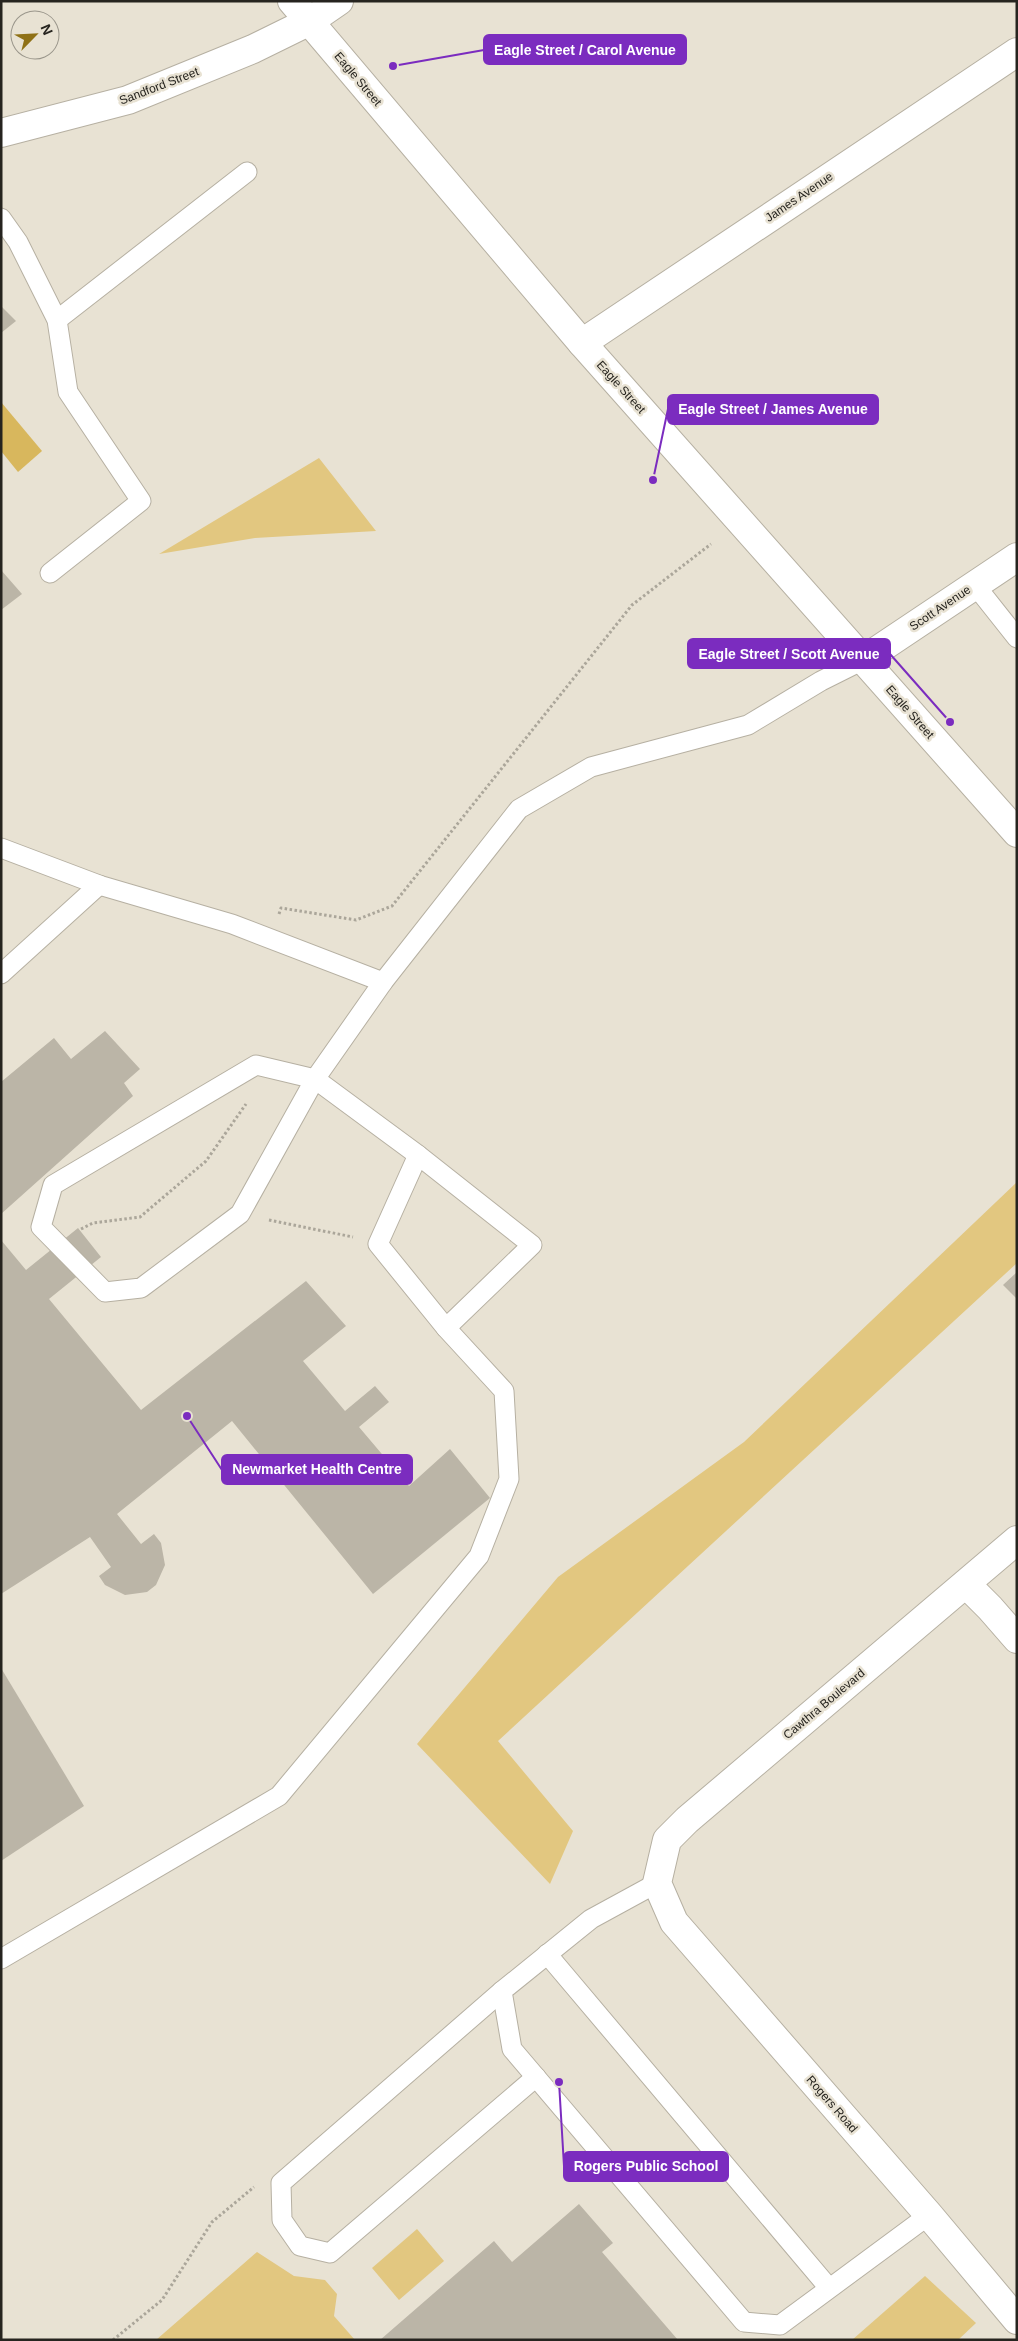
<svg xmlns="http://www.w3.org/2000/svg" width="1018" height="2341" font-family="Helvetica,sans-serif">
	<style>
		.green { fill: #e2c780 }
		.water { fill: #d8b75d }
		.building { fill: #bbb5a7 }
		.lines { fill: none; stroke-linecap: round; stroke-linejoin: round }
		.lane-casing { stroke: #b6b0a2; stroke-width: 21 }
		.street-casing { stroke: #b6b0a2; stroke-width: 30 }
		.secondary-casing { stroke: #b6b0a2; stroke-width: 30 }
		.path { stroke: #aba69a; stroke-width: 3; stroke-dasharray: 2.5 2.5; stroke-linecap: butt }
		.lane { stroke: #fff; stroke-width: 19 }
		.street { stroke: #fff; stroke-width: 28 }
		.secondary { stroke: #fff; stroke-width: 28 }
		.labels { text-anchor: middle; stroke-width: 5; stroke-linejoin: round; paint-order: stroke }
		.street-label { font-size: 12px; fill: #26241f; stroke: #e8e2d3 }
		.leader { fill: none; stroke: #7b2cbf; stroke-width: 2 }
		.callout-dot { fill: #7b2cbf; stroke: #e8e2d3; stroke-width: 2 }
		.callout { fill: #7b2cbf; stroke: #7b2cbf; stroke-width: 2 }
		.callout-label { font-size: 14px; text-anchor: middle; font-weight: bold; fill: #fff }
	</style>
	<rect width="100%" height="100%" fill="#e8e2d3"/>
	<!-- green -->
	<g class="green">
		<polygon points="319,458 376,531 255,538 159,554"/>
		<polygon points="1017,1182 1017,1263 498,1741 573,1831 550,1884 417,1744 558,1577 744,1442"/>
		<polygon points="417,2229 444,2261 399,2300 372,2268"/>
		<polygon points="257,2252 294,2276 325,2280 337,2294 334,2316 355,2340 156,2340"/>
		<polygon points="925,2276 976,2323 958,2340 852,2340"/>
	</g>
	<!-- water -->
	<polygon class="water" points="1,402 42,451 18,472 1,451"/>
	<!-- building -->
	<g class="building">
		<polygon points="1,306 16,321 1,333"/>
		<polygon points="1,570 22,594 1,610"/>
		<polygon points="105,1031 140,1069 124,1083 133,1096 1,1214 1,1082 54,1038 71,1059"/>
		<polygon points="78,1228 101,1257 49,1299 141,1410 306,1281 346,1326 303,1361 345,1411 375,1386 389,1402 359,1427 409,1486 450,1449 490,1498 373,1594 232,1421 117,1514 141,1544 154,1534 161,1543 165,1565 156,1585 147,1592 125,1595 105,1585 99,1576 111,1567 90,1537 1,1594 1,1240 26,1270"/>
		<polygon points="1017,1272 1017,1299 1003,1285"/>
		<polygon points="1,1668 84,1806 1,1861"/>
		<polygon points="579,2204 613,2243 602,2252 678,2340 380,2340 494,2241 512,2262"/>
	</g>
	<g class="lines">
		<!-- lane casing -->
		<g class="lane-casing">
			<g id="lane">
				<polyline points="1,218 18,242 57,320 68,392 141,501 50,573"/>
				<polyline points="57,320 247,172"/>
				<polyline points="975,585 1017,638"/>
				<polyline points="1,848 99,885 232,924 383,982"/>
				<polyline points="1,974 99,885"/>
				<polyline points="446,1328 532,1245 418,1155 315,1079 256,1065 53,1185 41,1227 105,1292 141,1288 240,1214 315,1079 383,982 519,809 591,767 748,725 821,681 863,660"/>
				<polyline points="657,1883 591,1919 502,1991 512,2049 744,2322 780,2325 929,2215"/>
				<polyline points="547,1954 829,2288"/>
				<polyline points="1,1959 279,1796 479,1556 509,1479 504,1391 446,1328 378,1244 418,1155"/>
				<polyline points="502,1991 281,2183 282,2220 300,2246 330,2253 536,2077"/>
			</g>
		</g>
		<!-- street casing -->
		<g class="street-casing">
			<g id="street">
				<polyline points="310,21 339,1"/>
				<polyline points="582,343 1017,52"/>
				<polyline points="863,660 1017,557"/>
				<polyline points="1017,1540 687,1820 667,1840 657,1883 674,1922 929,2215 1017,2320"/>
				<polyline points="966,1584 990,1608 1017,1639"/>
			</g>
		</g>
		<!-- secondary casing -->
		<g class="secondary-casing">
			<g id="secondary">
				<polyline points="292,1 582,343 1017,833"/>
				<polyline points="1,133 128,100 253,49 310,21"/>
			</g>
		</g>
		<!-- path -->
		<g class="path">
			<polyline points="279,914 281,908 356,920 392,906 632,605 711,544"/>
			<polyline points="269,1220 353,1237"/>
			<polyline points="81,1229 93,1223 140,1217 206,1161 246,1104"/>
			<polyline points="113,2340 162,2300 212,2222 254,2187"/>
		</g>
		<!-- lane -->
		<use href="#lane" class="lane"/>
		<!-- street -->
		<use href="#street" class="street"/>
		<!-- secondary -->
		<use href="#secondary" class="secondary"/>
	</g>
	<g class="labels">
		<!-- street labels -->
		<g class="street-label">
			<text transform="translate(358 79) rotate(50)" y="4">Eagle Street</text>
			<text transform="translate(159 86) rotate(-21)" y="4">Sandford Street</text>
			<text transform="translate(799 197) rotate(-34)" y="4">James Avenue</text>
			<text transform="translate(621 387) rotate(48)" y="4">Eagle Street</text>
			<text transform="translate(940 608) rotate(-34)" y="4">Scott Avenue</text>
			<text transform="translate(910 712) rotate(49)" y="4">Eagle Street</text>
			<text transform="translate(824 1704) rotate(-40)" y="4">Cawthra Boulevard</text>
			<text transform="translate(832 2104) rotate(49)" y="4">Rogers Road</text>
		</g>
	</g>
	<!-- callouts -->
	<path class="leader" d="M393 66L484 50M653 480L668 409M950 722L890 654M187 1416L222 1470M559 2082L564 2166"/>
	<g class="callout-dot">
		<circle cx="393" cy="66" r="5"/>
		<circle cx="653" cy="480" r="5"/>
		<circle cx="950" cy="722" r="5"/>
		<circle cx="187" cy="1416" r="5"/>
		<circle cx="559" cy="2082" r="5"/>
	</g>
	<g class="callout">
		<rect x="484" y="35" width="202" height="29" rx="5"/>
		<rect x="668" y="395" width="210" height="29" rx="5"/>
		<rect x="688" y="639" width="202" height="29" rx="5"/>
		<rect x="222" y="1455" width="190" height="29" rx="5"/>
		<rect x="564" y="2152" width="164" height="29" rx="5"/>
	</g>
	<g class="callout-label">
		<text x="585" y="55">Eagle Street / Carol Avenue</text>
		<text x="773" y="414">Eagle Street / James Avenue</text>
		<text x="789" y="659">Eagle Street / Scott Avenue</text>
		<text x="317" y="1474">Newmarket Health Centre</text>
		<text x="646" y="2171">Rogers Public School</text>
	</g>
	<!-- border -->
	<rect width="1018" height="2341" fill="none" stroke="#26241f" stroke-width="5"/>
	<!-- north arrow -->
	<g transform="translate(35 35) rotate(66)"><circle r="24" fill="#e8e2d3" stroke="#9a968b"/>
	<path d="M0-4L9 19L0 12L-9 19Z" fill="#8f7116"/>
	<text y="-8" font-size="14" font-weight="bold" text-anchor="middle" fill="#26241f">N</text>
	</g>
</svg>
